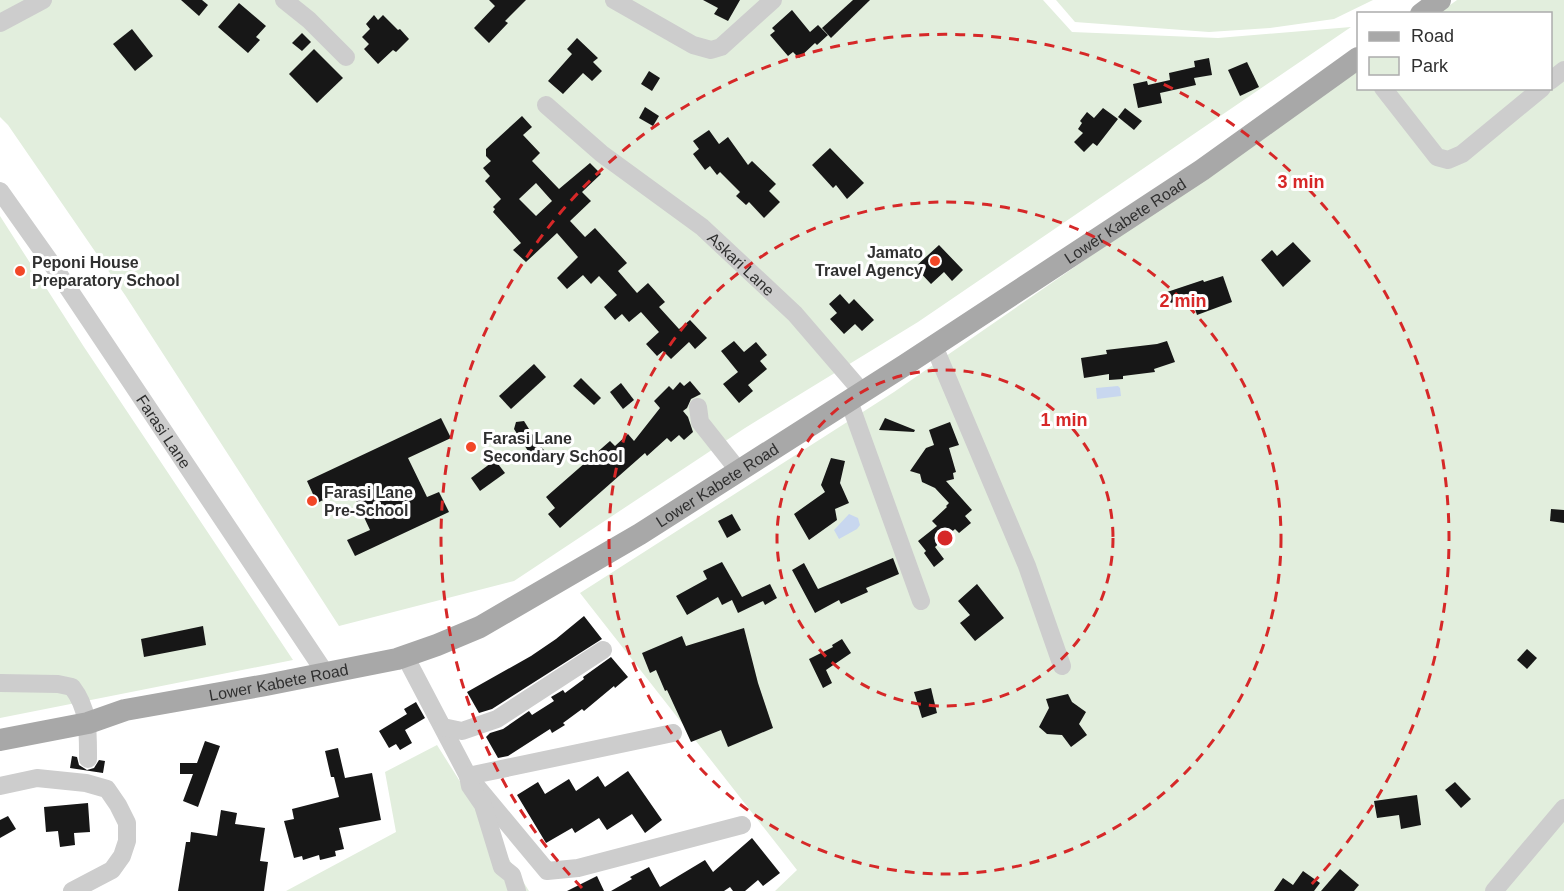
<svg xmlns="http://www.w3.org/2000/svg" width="1564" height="891" font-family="Arial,sans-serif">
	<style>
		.green { fill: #e2eedd }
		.water { fill: #c8d7ef }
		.building { fill: #171717; fill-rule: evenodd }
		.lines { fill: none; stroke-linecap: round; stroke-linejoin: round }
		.minor { stroke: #cdcdcd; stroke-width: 18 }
		.major { stroke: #a8a8a8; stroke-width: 22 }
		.ring { fill: none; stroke: #d62828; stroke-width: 3; stroke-dasharray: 10 8 }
		.poi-dot { fill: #f24727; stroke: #fff; stroke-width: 2 }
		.labels { text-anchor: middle; stroke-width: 6; stroke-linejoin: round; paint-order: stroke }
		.street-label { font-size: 16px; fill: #303030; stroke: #fff }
		.poi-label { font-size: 16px; font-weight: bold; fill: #303030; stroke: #fff; text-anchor: start }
		.centre { fill: #d62828; stroke: #fff; stroke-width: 3 }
		.ring-label { font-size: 18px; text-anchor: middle; font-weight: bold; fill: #d62828; stroke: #fff; stroke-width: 6; stroke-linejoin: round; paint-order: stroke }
	</style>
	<rect width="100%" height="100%" fill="#fff"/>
	<!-- green -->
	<g class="green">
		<polygon points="0,0 1043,0 1072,32 1218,38 1351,27 918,322 745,428 514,581 339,626 125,295 8,125 0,117"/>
		<polygon points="1056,0 1373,0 1334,19 1270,28 1209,32 1075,22"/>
		<polygon points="1457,0 1564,0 1564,891 775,891 797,870 580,593 894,392 1358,71 1358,88 1550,88 1550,14 1439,13"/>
		<polygon points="0,216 84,347 293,660 0,718"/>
		<polygon points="437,745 529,891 286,891 396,832 385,772"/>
	</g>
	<!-- water -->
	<g class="water">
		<polygon points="1118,386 1120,388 1121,396 1097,399 1096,388"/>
		<polygon points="849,514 858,518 860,525 857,529 839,539 834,530"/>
	</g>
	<!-- building -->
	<g class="building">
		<polygon points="181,0 202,0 208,5 199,16"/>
		<polygon points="489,0 526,0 505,21 508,23 489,43 474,28 495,6"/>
		<polygon points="703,0 740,0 728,21 714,14 718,8"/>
		<polygon points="853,0 870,0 831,38 822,28"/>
		<polygon points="239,3 266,26 256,37 260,40 248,53 218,27"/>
		<polygon points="792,10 810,32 818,25 828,35 817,45 815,43 799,58 793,52 788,56 770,35 775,31 772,28"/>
		<polygon points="374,15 378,20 383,15 398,30 400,29 409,39 396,52 393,50 378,64 364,49 369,44 362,37 370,29 366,24"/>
		<polygon points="132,29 153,56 135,71 113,44"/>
		<polygon points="302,33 311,42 302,51 292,43"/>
		<polygon points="577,38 598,58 593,62 602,71 592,81 583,73 563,94 548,81 572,54 567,49"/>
		<polygon points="314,49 343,78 317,103 289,74"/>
		<polygon points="1209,58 1212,75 1194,78 1196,85 1160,93 1162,103 1138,108 1133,84 1147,81 1148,85 1170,80 1169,73 1195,67 1194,61"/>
		<polygon points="1247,62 1259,87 1240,96 1228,70"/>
		<polygon points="649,71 660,78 652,91 641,84"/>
		<polygon points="645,107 659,116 653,126 639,118"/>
		<polygon points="1103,108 1118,119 1097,146 1093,143 1084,152 1074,142 1083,133 1078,129 1082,123 1080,121 1087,112 1094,118"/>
		<polygon points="1125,108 1142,121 1134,130 1118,117"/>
		<path d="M 522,116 L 532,127 L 523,135 L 540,153 L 532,161 L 559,189 L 590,163 L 601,174 L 582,192 L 591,201 L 570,221 L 585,237 L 595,228 L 627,263 L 618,271 L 637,293 L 648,283 L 665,302 L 659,307 L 679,329 L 690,320 L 707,338 L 695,349 L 689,342 L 671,359 L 663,351 L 657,356 L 646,344 L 659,332 L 641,312 L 629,322 L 622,314 L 615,320 L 604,307 L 617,295 L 599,276 L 591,284 L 583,275 L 567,289 L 557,278 L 578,257 L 557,233 L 526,262 L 513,250 L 521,243 L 493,212 L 495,209 L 493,207 L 501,199 L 485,181 L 490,176 L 483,168 L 491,161 L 486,156 L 486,149 ZM 536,183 L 552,201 L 536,216 L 519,199 Z"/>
		<polygon points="709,130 719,144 728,137 748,165 752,161 776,184 769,191 780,202 764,218 749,202 746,205 736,196 740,192 720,172 717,175 710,166 705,170 693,154 699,149 693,141"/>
		<polygon points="830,148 864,183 847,199 836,185 833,188 812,165"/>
		<polygon points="1293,242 1311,261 1283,287 1261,260 1272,250 1277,256"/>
		<polygon points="939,245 963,270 952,281 944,272 931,284 915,267"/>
		<polygon points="1223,276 1232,302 1197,315 1191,297 1164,305 1161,294 1203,280 1204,282"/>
		<polygon points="840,294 849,304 854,299 874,320 862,331 855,324 844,334 830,319 837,313 829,304"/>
		<polygon points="734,341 744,352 756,342 767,355 760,361 767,369 748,385 753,391 739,403 723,384 738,372 721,351"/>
		<polygon points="1167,341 1175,362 1154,369 1155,372 1123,376 1123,379 1109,380 1109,374 1084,378 1081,358 1107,354 1106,350 1157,344"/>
		<polygon points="534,364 546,377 511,409 499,396"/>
		<polygon points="581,378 601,398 594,405 573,386"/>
		<polygon points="690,381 701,394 691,399 687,408 683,411 688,417 693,432 684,440 679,435 671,442 667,438 647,456 645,453 560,528 548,514 555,508 546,497 610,441 615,446 628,434 634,441 660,408 654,401 669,386 673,390 680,382 684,386"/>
		<polygon points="621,383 634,400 623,409 610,392"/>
		<polygon points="441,418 451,438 408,458 427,497 439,492 449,512 355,556 347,540 370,530 350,487 317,503 307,481"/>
		<polygon points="885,418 915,430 914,432 879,430"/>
		<polygon points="524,421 539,445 549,455 541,463 528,451 514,429 516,422"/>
		<polygon points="950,422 959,445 949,448 956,472 953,473 954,479 946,481 972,510 965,516 971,523 959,533 955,529 935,547 944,559 934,567 924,553 926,551 918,541 937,526 932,521 947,507 946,506 949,503 935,488 922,482 920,474 910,471 926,448 934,445 929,430"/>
		<polygon points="831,458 845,461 840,483 849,503 835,509 837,520 809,540 794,514 825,492 821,485"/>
		<polygon points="495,460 505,473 480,491 471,478"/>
		<polygon points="1551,509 1564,510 1564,523 1550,521"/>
		<polygon points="732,514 741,530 727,538 718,521"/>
		<polygon points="893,558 899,574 866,588 868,592 841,604 839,600 815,613 792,570 804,563 818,589"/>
		<polygon points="722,562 742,597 770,584 777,598 765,605 763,601 738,613 732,600 722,605 718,597 687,615 676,596 707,579 703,571"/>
		<polygon points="977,584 1004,618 975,641 960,623 970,615 958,601"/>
		<polygon points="584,616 602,639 492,709 479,713 467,692 531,656 556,639"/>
		<polygon points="203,626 206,645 144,657 141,639"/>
		<polygon points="744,628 758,683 773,728 728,747 721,730 691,742 667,690 665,691 656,670 650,673 642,653 682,636 686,646"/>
		<polygon points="842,639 851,653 826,670 832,683 823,688 809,659 833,647 832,645"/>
		<polygon points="1527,649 1537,658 1527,669 1517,660"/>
		<polygon points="611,657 628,677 615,688 614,686 584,711 582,709 563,723 565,725 552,733 550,729 508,756 498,758 486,737 490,733 503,729 529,711 532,715 554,701 551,697 563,690 565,693 584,679 583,677"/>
		<polygon points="931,688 937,713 922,718 914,692"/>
		<polygon points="1068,694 1072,702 1086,712 1079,724 1087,735 1071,747 1062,735 1047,734 1039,727 1049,708 1046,699"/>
		<polygon points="416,702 425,718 405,730 412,743 400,750 396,744 389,748 379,731 407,714 404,709"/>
		<polygon points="205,741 220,746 198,807 183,801 193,774 180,774 180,763 197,763"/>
		<polygon points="338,748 345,778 372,773 381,820 339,828 344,849 335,851 336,856 320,860 319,855 303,860 302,856 294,858 284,821 294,819 292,809 339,797 334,777 331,777 325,751"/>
		<polygon points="72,756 77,757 79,765 87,770 94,768 99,760 105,761 103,773 70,768"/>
		<polygon points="628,771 662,820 645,833 632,814 607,830 599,818 575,833 572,828 546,843 517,795 538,782 545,794 569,779 576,791 598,776 605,787"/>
		<polygon points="1455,782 1471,799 1461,808 1445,790"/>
		<polygon points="1417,795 1421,825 1401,829 1399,815 1377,818 1374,801"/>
		<polygon points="88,803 90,832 74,833 75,845 60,847 58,831 46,832 44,807"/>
		<polygon points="221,810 237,813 235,824 265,828 260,861 268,862 264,891 178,891 186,842 190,842 191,832 217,836"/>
		<polygon points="8,816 16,829 0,838 0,820"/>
		<polygon points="752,838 780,873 763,886 758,880 745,891 733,891 730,887 724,891 611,891 632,879 630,877 649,867 660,887 705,860 713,872"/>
		<polygon points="1340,869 1359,885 1354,891 1321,891"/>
		<polygon points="1303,871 1320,883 1314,891 1274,891 1283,878 1293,885"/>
		<polygon points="597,876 604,891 567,891"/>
	</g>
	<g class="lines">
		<!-- minor -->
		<g class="minor">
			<polyline points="284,0 309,20 346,57"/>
			<polyline points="614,0 693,45 711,50 721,47 773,0"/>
			<polyline points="0,23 43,0"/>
			<polyline points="1550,81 1564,70"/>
			<polyline points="1383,88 1437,157 1448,160 1462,154 1542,88"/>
			<path id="s1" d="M 546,105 L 602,154 L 702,227 L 795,314 L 863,393"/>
			<path id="s2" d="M 0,191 L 56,270 L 326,674"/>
			<polyline points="934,346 1027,566 1062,666"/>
			<polyline points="849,401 921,601"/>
			<polyline points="698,407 700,422 738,470"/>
			<polyline points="405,656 468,776 547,871 578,868 742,825"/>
			<path d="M 0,683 L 58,684 L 72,687 C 89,709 88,732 88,759"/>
			<polyline points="443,727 462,731 497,719 603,650"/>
			<polyline points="0,786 37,778 86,783 107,789 118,805 127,823 127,841 122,856 112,870 72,891"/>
			<polyline points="517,891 512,875 502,867 483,805 470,786 468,776 673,733"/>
			<polyline points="1494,891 1564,808"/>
		</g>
		<!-- major -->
		<g class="major">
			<polyline points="1421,14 1440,0"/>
			<path id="s3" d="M 0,740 L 88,723 L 125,710 L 266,685 L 397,659 L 437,645 L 480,627 L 640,534 L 905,365 L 1202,170 L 1358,58"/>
		</g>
	</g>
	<!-- distance rings -->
	<g class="ring">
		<circle cx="945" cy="538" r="168"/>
		<circle cx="945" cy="538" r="336"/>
		<path d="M582 888A504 504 0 1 1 1308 888"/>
	</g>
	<!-- markers -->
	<g class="poi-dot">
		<circle cx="935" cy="261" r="6"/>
		<circle cx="20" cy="271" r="6"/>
		<circle cx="471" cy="447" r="6"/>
		<circle cx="312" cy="501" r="6"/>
	</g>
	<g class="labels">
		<!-- street labels -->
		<g class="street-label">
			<text dy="6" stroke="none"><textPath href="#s3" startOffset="1257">Lower Kabete Road</textPath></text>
			<text dy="6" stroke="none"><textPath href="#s1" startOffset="252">Askari Lane</textPath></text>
			<text dy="6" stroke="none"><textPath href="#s2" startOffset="291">Farasi Lane</textPath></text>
			<text dy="6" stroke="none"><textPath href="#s3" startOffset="771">Lower Kabete Road</textPath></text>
			<text dy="6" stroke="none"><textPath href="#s3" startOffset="285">Lower Kabete Road</textPath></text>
		</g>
		<!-- poi labels -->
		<g class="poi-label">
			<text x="923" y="258" text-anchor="end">Jamato<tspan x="923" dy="18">Travel Agency</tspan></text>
			<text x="32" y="268">Peponi House<tspan x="32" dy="18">Preparatory School</tspan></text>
			<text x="483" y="444">Farasi Lane<tspan x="483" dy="18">Secondary School</tspan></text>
			<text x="324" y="498">Farasi Lane<tspan x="324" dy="18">Pre-School</tspan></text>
		</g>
	</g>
	<circle cx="945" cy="538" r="9" class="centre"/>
	<g class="ring-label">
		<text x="1301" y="188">3 min</text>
		<text x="1183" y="307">2 min</text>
		<text x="1064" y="426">1 min</text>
	</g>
	<!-- legend -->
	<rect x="1357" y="12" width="195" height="78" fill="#ffffff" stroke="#acacac" stroke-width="1.5"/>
	<rect x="1369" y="32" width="30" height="9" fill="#a8a8a8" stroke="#acacac" stroke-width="1.5"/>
	<text x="1411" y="42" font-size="18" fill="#303030">Road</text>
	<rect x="1369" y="57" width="30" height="18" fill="#e2eedd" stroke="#acacac" stroke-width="1.5"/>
	<text x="1411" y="72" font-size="18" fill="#303030">Park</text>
</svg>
